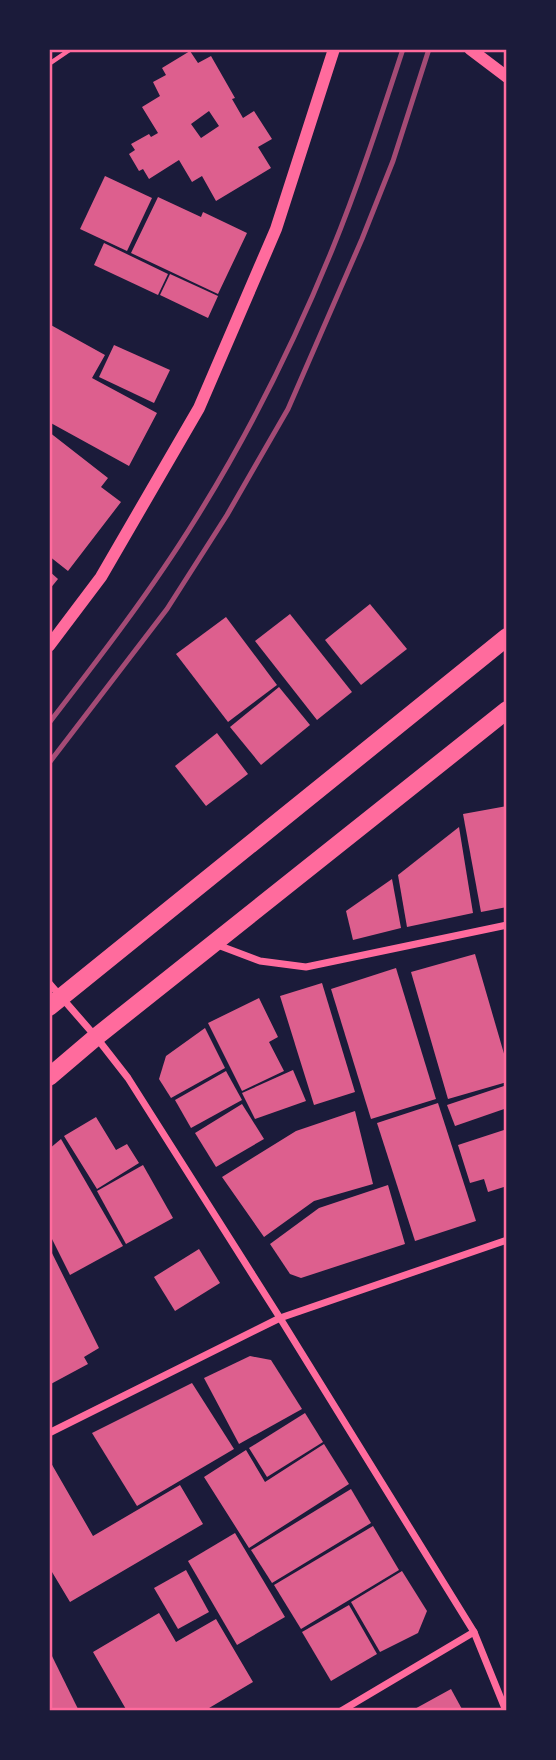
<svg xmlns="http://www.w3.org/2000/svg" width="556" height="1760" font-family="'Asap Condensed',sans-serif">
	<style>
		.building { fill: #dd5f8e; fill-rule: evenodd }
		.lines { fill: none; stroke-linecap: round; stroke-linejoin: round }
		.path { stroke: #ff6b9d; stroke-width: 4.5 }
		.minor { stroke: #ff6b9d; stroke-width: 7 }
		.tertiary { stroke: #ff6b9d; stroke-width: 12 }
		.primary { stroke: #ff6b9d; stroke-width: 18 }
		.rail { stroke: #a44b75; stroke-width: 5 }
		.neatline { fill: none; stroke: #ff6b9d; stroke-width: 2.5 }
	</style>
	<rect width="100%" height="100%" fill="#1b1b3a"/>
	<!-- building -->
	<g class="building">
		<path d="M 190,51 L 198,63 L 211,56 L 235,98 L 232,99 L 243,118 L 254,111 L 272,139 L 258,147 L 271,168 L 216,201 L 202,176 L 192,182 L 179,160 L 149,179 L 143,169 L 139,171 L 129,154 L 135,150 L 131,144 L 149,134 L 151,137 L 158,133 L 142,107 L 160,96 L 153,82 L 166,75 L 162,68 ZM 209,111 L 219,126 L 201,138 L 191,124 Z"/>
		<polygon points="105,176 152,198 127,251 80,229"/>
		<polygon points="158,197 201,217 203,212 247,233 218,294 131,253"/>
		<polygon points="104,243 168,274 158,295 94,265"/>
		<polygon points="170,274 218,296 208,318 160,295"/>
		<polygon points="49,324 105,355 92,378 157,413 129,466 49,422"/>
		<polygon points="114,345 170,370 154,403 99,377"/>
		<polygon points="49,432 108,478 101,487 121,502 68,571 49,556"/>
		<polygon points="49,571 58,579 49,590"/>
		<polygon points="370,604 407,649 361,685 325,640"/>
		<polygon points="290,614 352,692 317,720 255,641"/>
		<polygon points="226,617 277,685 228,722 176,654"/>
		<polygon points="279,687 310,725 261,765 230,727"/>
		<polygon points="217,733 248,774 206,806 175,766"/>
		<polygon points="507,806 507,907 481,912 463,814"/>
		<polygon points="459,827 473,913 407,927 398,875"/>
		<polygon points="392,879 401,928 353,940 346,911"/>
		<polygon points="475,954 507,1064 507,1082 448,1099 411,972"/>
		<polygon points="396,968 436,1099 371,1119 331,989"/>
		<polygon points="322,983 355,1092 314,1105 280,996"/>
		<polygon points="259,998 278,1037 269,1042 284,1071 242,1091 208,1023"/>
		<polygon points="205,1028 225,1068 171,1098 159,1079 166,1056"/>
		<polygon points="293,1070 306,1101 255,1119 242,1093"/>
		<polygon points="226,1071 242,1100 191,1128 175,1100"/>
		<polygon points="507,1085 507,1108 455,1126 447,1105"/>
		<polygon points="438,1103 476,1221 415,1241 377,1123"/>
		<polygon points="242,1104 264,1139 216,1167 195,1133"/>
		<polygon points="355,1111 373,1184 314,1201 264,1237 222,1177 296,1131"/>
		<polygon points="96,1117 116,1150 127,1144 139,1163 97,1189 64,1136"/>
		<polygon points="507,1129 507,1186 488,1192 484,1179 470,1183 458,1145"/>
		<polygon points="61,1139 123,1246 70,1275 49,1233 49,1149"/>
		<polygon points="143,1165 173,1218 126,1244 97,1191"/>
		<polygon points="388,1185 405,1244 301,1278 290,1274 270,1244 319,1208"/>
		<polygon points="49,1247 99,1348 84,1357 88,1364 49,1385"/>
		<polygon points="199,1249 220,1283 175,1311 154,1277"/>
		<polygon points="250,1356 271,1360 302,1409 239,1444 204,1378"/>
		<polygon points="192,1383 234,1449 137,1506 92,1433"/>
		<polygon points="305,1413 323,1442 267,1477 249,1448"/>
		<polygon points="324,1444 349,1484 249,1548 204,1477 246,1450 265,1482"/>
		<polygon points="51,1463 93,1536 180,1485 203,1524 70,1602 49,1567"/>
		<polygon points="351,1489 371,1523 272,1583 251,1550"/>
		<polygon points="373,1526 399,1570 301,1629 274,1585"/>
		<polygon points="235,1533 285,1617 237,1645 188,1561"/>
		<polygon points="186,1570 209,1612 178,1629 154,1588"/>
		<polygon points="402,1571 427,1611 418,1633 380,1652 351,1602"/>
		<polygon points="349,1605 377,1654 331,1681 302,1632"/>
		<polygon points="159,1613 176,1642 216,1619 253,1682 204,1711 127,1711 93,1652"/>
		<polygon points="49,1650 79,1711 49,1711"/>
		<polygon points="451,1689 463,1711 411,1711"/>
	</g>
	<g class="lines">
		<!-- path -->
		<polyline class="path" points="49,64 71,49"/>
		<!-- minor -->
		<g class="minor">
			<polyline points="215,944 260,961 306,967 507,925"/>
			<polyline points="49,983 96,1037 128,1078 280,1318 474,1632 506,1711"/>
			<polyline points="49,1433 280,1318 507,1240"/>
			<polyline points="341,1711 474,1632"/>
		</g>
		<!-- tertiary -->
		<g class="tertiary">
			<polyline points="470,49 507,77"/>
			<polyline points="49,646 101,577 199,408 276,229 334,49"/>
		</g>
		<!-- primary -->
		<g class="primary">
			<polyline points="49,1007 507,637"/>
			<polyline points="49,1077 96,1037 507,710"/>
		</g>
		<!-- rail -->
		<g class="rail">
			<path d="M 49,723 C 100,657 151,591 195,520 C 248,435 294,343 332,250 C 359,184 381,116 403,49"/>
			<polyline points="49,763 167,609 227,515 288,409 362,239 393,161 429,49"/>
		</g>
	</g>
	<!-- border -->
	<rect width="556" height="1760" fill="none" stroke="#1b1b3a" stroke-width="102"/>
	<rect x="51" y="51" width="454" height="1658" class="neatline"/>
</svg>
